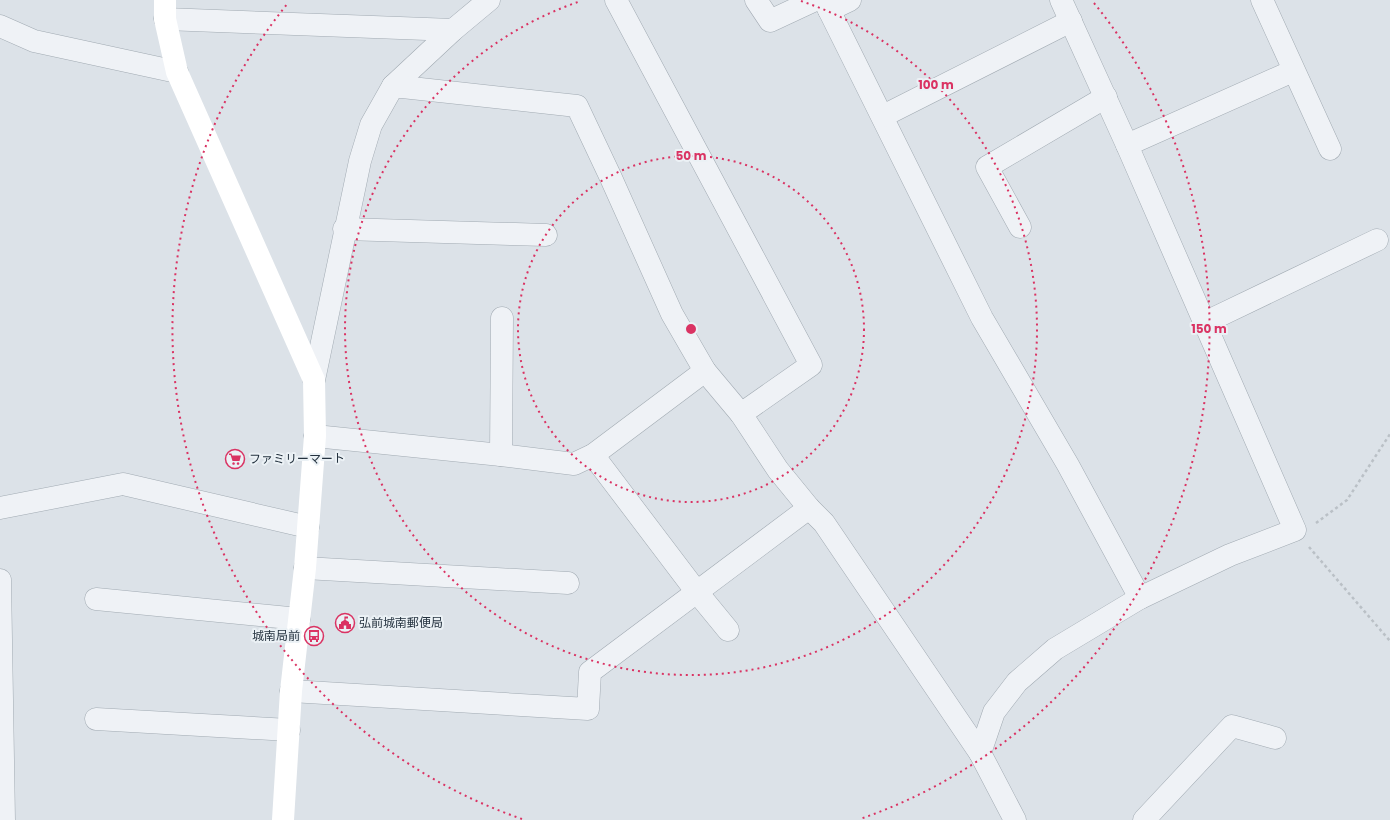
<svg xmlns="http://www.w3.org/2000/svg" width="1390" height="820" font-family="Poppins,'Noto Sans JP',sans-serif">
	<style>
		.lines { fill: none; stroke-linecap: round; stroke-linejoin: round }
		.street-casing { stroke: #a1aab2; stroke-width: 23 }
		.path { stroke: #bac0c6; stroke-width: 2.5; stroke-dasharray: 3 3; stroke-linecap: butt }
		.street { stroke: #eff2f6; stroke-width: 22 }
		.secondary { stroke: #fff; stroke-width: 22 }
		.ring { fill: none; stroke: #da3363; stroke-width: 2; stroke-dasharray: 2 4 }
		.labels { text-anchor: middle; stroke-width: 4; stroke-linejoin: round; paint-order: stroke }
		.poi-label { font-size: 12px; fill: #24323f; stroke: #ebf1f5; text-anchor: start }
		.centre { fill: #da3363; stroke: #ebf1f5; stroke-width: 2 }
		.ring-label { font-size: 12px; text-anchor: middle; font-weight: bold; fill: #da3363; stroke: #ebf1f5; stroke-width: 4; stroke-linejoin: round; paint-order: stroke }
	</style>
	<rect width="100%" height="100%" fill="#dce2e8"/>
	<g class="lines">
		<!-- street casing -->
		<g class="street-casing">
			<g id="street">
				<polyline points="616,0 811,365 741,414"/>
				<polyline points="756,0 770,21 815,0"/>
				<polyline points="824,0 982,318 1068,465 1140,598"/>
				<polyline points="1262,0 1330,149"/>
				<polyline points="829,10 850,0"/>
				<polyline points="165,19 453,30 489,0"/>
				<polyline points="0,26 34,41 177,72"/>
				<polyline points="393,86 453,30"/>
				<polyline points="883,116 1071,21"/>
				<polyline points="1127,145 1293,71"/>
				<polyline points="1020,227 987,167 1106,97"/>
				<polyline points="344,229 546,235"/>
				<polyline points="1204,323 1377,240"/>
				<polyline points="314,380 360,161 371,125 393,86 577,106 611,178 672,314 705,371 741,414 778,470 809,508 824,523 980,753 1015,820"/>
				<polyline points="315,436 501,455 574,464 593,455 705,371"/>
				<polyline points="501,455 502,318"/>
				<polyline points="593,455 696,591 728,630"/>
				<polyline points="0,508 123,484 308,527"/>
				<polyline points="305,568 568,583"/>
				<polyline points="0,580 4,820"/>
				<polyline points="96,599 299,619"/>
				<polyline points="291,691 588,709 590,672 809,508"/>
				<polyline points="96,719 289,730"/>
				<polyline points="980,753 994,712 1017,682 1055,649 1140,598 1230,555 1295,530 1127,145 1061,0"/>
				<polyline points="1144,820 1232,726 1275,738"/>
			</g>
		</g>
		<!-- path -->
		<g class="path">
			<polyline points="1316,523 1347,500 1390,434"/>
			<polyline points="1309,547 1390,641"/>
		</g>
		<!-- street -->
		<use href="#street" class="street"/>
		<!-- secondary -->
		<polyline class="secondary" points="165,0 165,19 177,72 314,380 315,436 305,568 291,691 283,820"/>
	</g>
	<!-- distance rings -->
	<g class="ring">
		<circle cx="691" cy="329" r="173"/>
		<path d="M801 1A346 346 0 1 1 581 1"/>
		<path d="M522 819A518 518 0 0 1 288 3M1094 3A518 518 0 0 1 860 819"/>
	</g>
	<!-- icons -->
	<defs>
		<g id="supermarket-ring" transform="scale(1)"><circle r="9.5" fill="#ebf1f5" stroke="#da3363" stroke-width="1.5"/><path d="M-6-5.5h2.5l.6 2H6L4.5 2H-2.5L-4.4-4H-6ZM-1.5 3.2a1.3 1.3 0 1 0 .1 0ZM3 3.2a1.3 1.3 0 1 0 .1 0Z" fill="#da3363"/></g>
		<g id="civic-ring" transform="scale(1)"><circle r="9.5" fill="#ebf1f5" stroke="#da3363" stroke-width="1.5"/><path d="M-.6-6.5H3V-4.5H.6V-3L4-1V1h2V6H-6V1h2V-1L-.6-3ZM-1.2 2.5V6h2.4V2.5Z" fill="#da3363"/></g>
		<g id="bus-ring" transform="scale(1)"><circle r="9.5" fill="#ebf1f5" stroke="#da3363" stroke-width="1.5"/><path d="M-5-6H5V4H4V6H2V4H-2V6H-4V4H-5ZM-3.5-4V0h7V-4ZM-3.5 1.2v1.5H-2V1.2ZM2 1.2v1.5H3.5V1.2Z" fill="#da3363"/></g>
	</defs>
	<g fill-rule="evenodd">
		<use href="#supermarket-ring" x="235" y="459"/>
		<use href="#civic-ring" x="345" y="623"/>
		<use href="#bus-ring" x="314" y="636"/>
	</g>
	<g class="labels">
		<!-- poi labels -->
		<g class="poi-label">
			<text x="249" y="463">ファミリーマート</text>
			<text x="359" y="627">弘前城南郵便局</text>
			<text x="300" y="640" text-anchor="end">城南局前</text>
		</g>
	</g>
	<circle cx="691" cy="329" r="6" class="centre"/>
	<g class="ring-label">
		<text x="936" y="89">100 m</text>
		<text x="691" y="160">50 m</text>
		<text x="1209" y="333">150 m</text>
	</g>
</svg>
